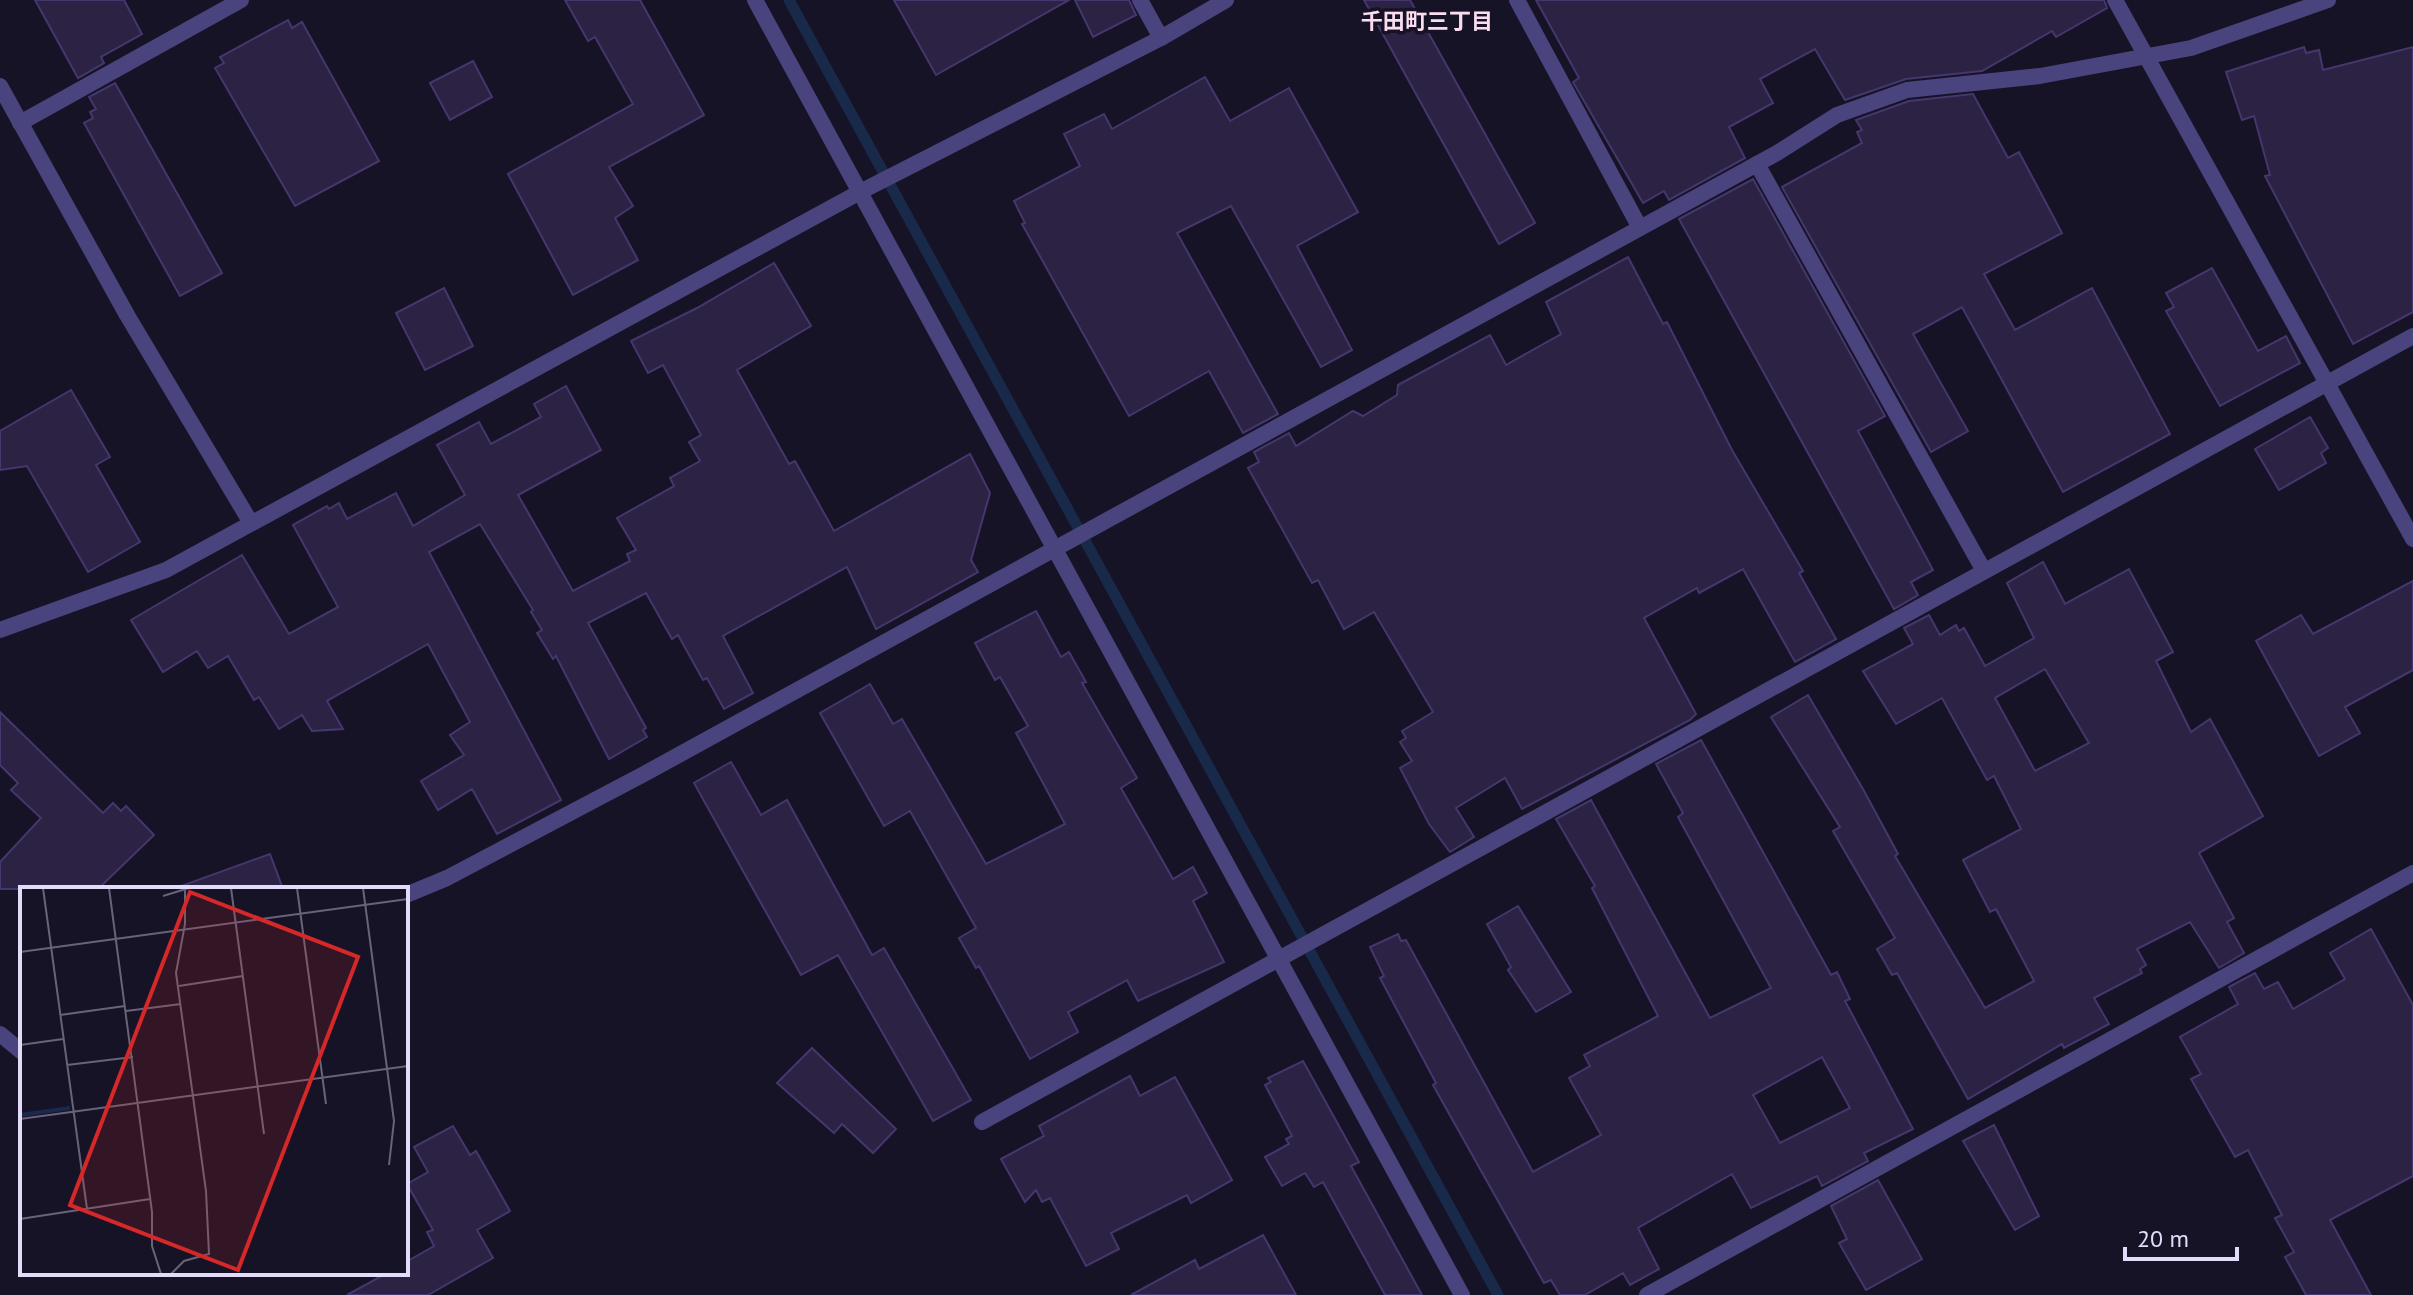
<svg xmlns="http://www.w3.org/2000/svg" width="2413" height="1295" font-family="'PT Sans','Noto Sans JP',sans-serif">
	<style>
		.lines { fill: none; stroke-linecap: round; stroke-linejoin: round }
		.stream { stroke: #18294a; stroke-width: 11 }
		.building { fill: #2b2244; stroke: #45376d; stroke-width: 2; fill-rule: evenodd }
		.service { stroke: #4a447e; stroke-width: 16 }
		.minor { stroke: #4a447e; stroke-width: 16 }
		.tertiary { stroke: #4a447e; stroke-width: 16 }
		.labels { text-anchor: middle; stroke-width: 7; stroke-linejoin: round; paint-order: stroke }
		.neighbourhood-label { font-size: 22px; font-weight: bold; fill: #fadeef; stroke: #171326 }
		.inset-river { fill: none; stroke: #18294a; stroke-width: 4 }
		.inset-road { fill: none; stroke: #68637b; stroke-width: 2 }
		.view { fill: #d62828; fill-opacity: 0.15; stroke: #d62828; stroke-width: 4 }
		.inset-edge { fill: none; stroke: #e2dcfa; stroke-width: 4 }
	</style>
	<rect width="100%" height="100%" fill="#171326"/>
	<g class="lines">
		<!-- stream -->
		<polyline class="stream" points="789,0 1498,1295"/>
	</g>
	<!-- building -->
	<g class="building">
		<polygon points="35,0 124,0 142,34 101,57 104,63 78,78"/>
		<polygon points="565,0 640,0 704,115 609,167 633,206 615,218 638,260 573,295 508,174 633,104 595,37 588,41"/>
		<polygon points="894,0 1069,0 936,75"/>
		<polygon points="1075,0 1129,0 1136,15 1093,37"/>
		<polygon points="1364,0 1410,0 1535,223 1499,244"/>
		<polygon points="1536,0 2104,0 2107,8 2056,37 2052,31 1982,71 1906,79 1845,100 1815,49 1760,79 1773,103 1729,127 1745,158 1669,200 1664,191 1643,203 1573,82 1579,78"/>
		<polygon points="288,20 292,28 302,22 379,161 295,206 215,68 224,63 220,57"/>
		<polygon points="2304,47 2306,53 2319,50 2323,70 2413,47 2413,312 2353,344 2265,176 2270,175 2254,116 2242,120 2226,72"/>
		<polygon points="473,61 492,97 450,120 430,83"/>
		<polygon points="1205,77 1230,121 1289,88 1358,212 1297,246 1352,350 1321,367 1231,206 1177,233 1278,414 1243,433 1209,371 1129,416 1022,224 1025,223 1014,201 1080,166 1064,134 1104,114 1112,129"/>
		<polygon points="115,83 222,273 180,296 84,123 93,118 90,112 96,109 89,97"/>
		<polygon points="1973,94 2008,158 2019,152 2062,233 1984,274 2015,330 2092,288 2170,434 2063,492 1962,307 1913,334 1968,431 1931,452 1782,187 1862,143 1857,132 1862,130 1856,120 1909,101"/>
		<polygon points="1753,179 1885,416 1858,431 1933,570 1911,582 1918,595 1894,609 1679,219"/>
		<polygon points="1628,257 1663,324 1667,322 1732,450 1803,571 1799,573 1836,639 1795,662 1743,569 1699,593 1697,588 1644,618 1696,714 1690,720 1522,809 1505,778 1456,808 1474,837 1450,852 1429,824 1400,768 1412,761 1400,742 1406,738 1402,731 1433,712 1374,612 1344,629 1318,580 1312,583 1248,468 1259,462 1254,452 1289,433 1296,446 1353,411 1363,416 1397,395 1398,385 1490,335 1506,365 1561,334 1546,302"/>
		<polygon points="774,263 811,326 737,370 789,464 795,461 834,531 970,454 990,493 971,560 978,572 876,629 847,567 723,636 753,693 724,709 707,678 703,680 678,635 672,639 646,593 588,623 646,728 643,730 647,737 609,759 556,656 553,659 537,633 542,630 531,612 533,610 480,524 429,552 561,800 497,834 472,789 438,810 421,781 464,755 450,735 470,722 428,644 327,701 343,729 312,731 302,715 279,729 259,697 254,700 228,656 208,668 197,651 163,672 131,620 242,555 289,634 338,607 293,525 327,506 329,509 339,503 347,519 396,493 413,526 465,495 437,445 479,422 491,444 541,417 534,404 566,386 601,450 518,495 573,591 630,561 627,554 636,550 617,518 674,486 670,478 700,461 689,442 701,435 663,365 648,373 631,341 697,308"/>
		<polygon points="2212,268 2258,351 2286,336 2300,363 2220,406 2166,311 2174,307 2166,293"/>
		<polygon points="444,288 473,346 425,370 396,313"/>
		<polygon points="71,390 110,457 96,465 140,542 88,572 27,466 0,470 0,431"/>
		<polygon points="2310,417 2328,448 2321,453 2326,463 2279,490 2255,449"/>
		<path d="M 2043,562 L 2065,604 L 2129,569 L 2173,652 L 2156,661 L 2191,732 L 2210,719 L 2263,816 L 2199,853 L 2234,918 L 2227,922 L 2244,953 L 2219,968 L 2190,922 L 2137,949 L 2146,965 L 2140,969 L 2142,973 L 2094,998 L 2109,1024 L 2064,1048 L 2062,1044 L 1968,1099 L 1897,973 L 1892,975 L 1877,949 L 1895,938 L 1833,831 L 1840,827 L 1771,717 L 1808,695 L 1863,789 L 1898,854 L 1895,856 L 1985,1008 L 2034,981 L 1996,909 L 1990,912 L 1963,860 L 2021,829 L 1994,776 L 1987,780 L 1942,698 L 1896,724 L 1863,671 L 1913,644 L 1904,628 L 1929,615 L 1940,635 L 1956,625 L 1959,631 L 1964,628 L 1985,666 L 2034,638 L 2007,583 ZM 2045,669 L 2089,743 L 2035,771 L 1995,698 Z"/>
		<polygon points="2413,581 2413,670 2345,707 2360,733 2319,756 2256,641 2301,615 2313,634"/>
		<polygon points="1036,611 1061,657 1069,652 1086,682 1082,683 1137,778 1121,788 1173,879 1193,867 1207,893 1193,901 1224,962 1138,1001 1127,980 1068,1012 1078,1032 1030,1059 979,966 976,968 959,938 976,928 910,811 884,826 820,713 870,684 893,724 902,719 986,864 1065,824 1016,733 1028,726 1000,677 995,680 975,643"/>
		<polygon points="0,712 103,813 113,803 121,811 126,806 154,835 98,889 0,889 0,862 41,818 11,790 18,783 0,765"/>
		<path d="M 1701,740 L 1831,975 L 1837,972 L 1850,999 L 1845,1001 L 1913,1129 L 1864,1153 L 1868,1161 L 1822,1186 L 1817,1176 L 1751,1208 L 1732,1174 L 1638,1228 L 1659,1269 L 1630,1285 L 1623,1273 L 1585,1295 L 1560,1295 L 1551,1280 L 1544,1283 L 1433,1085 L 1436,1083 L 1380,978 L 1384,976 L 1370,947 L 1398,934 L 1401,941 L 1406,940 L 1533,1172 L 1601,1135 L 1569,1078 L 1590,1066 L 1584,1055 L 1658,1016 L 1592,888 L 1595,886 L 1556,819 L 1591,800 L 1710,1018 L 1771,988 L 1678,817 L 1683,813 L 1656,764 ZM 1822,1057 L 1850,1108 L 1780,1143 L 1753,1095 Z"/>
		<polygon points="731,762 761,815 787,800 872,955 884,948 971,1100 933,1121 838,955 801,975 694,783"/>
		<polygon points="270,854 283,889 182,889 181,886"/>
		<polygon points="1518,906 1571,992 1536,1012 1508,970 1511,967 1487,924"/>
		<polygon points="2371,929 2413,1005 2413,1176 2330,1220 2371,1295 2306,1295 2285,1257 2294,1252 2275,1218 2282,1215 2248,1150 2235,1157 2191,1079 2201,1074 2180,1037 2238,1004 2229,987 2255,973 2264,989 2278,982 2293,1009 2345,979 2330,953"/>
		<polygon points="812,1048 896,1129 873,1153 842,1124 834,1133 777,1083"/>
		<polygon points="1303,1061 1359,1162 1351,1166 1422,1295 1385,1295 1323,1182 1314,1187 1305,1173 1282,1186 1265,1157 1289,1144 1286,1139 1292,1136 1265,1085 1271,1082 1268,1078"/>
		<polygon points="1130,1076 1140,1096 1175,1077 1232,1180 1191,1203 1187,1195 1111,1233 1119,1249 1086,1266 1050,1198 1042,1202 1036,1190 1025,1202 1001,1159 1044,1136 1039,1126"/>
		<polygon points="1994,1125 2039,1216 2015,1230 1963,1141"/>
		<polygon points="453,1126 470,1155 476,1151 510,1211 477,1230 493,1258 428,1295 347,1295 387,1273 406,1273 406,1262 434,1246 427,1232 433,1230 407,1184 428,1172 414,1147"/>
		<polygon points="1878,1180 1922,1259 1866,1290 1839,1243 1847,1239 1831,1206"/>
		<polygon points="1263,1235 1296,1295 1131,1295 1195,1260 1199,1269"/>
	</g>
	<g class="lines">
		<!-- service -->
		<polyline class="service" points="1757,164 1984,571"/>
		<!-- minor -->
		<g class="minor">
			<polyline points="1140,0 1161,38"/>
			<polyline points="1517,0 1640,228"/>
			<polyline points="2115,0 2413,539"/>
			<polyline points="0,86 127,315 251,523"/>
			<polyline points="20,123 241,0"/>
			<polyline points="0,630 166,570 860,192 1161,38 1226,0"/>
			<polyline points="406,895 447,878 644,774 1777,153 1837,115 1907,90 2040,76 2191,48 2328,0"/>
			<polyline points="0,1034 22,1052"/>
			<polyline points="982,1122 2413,336"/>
			<polyline points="1647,1295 2413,873"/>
		</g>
		<!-- tertiary -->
		<polyline class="tertiary" points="755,0 1462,1295"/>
	</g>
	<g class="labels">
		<!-- neighbourhood labels -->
		<g class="neighbourhood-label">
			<text x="1427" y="29">千田町三丁目</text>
		</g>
	</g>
	<!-- overview -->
	<g transform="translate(20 887)">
		<rect width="388" height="388" fill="#171326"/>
		<path class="inset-river" d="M 0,228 L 50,221"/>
		<path class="inset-road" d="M 23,1 L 67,322M 89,1 L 132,325 L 132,359 L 141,387M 211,1 L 244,247M 277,1 L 306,217M 343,1 L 374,234 L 369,278M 143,9 L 169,1M 0,65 L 388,12M 159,99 L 223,89M 106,124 L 161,117M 40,128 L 105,119M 0,158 L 43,152M 47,178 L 113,170M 0,232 L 388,179M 0,332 L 130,312M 151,387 L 164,374 L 189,367 L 186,304 L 156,86 L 165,37 L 165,1"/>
		<path class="view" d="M 170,5 L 338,70 L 218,383 L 50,318 Z"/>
		<rect width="388" height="388" class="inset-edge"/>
	</g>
	<!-- scale -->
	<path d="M2125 1247v12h112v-12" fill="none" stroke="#e2dcfa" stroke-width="4"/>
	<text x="2137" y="1247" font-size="24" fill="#e2dcfa" stroke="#171326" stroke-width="6" paint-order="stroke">20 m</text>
</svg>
